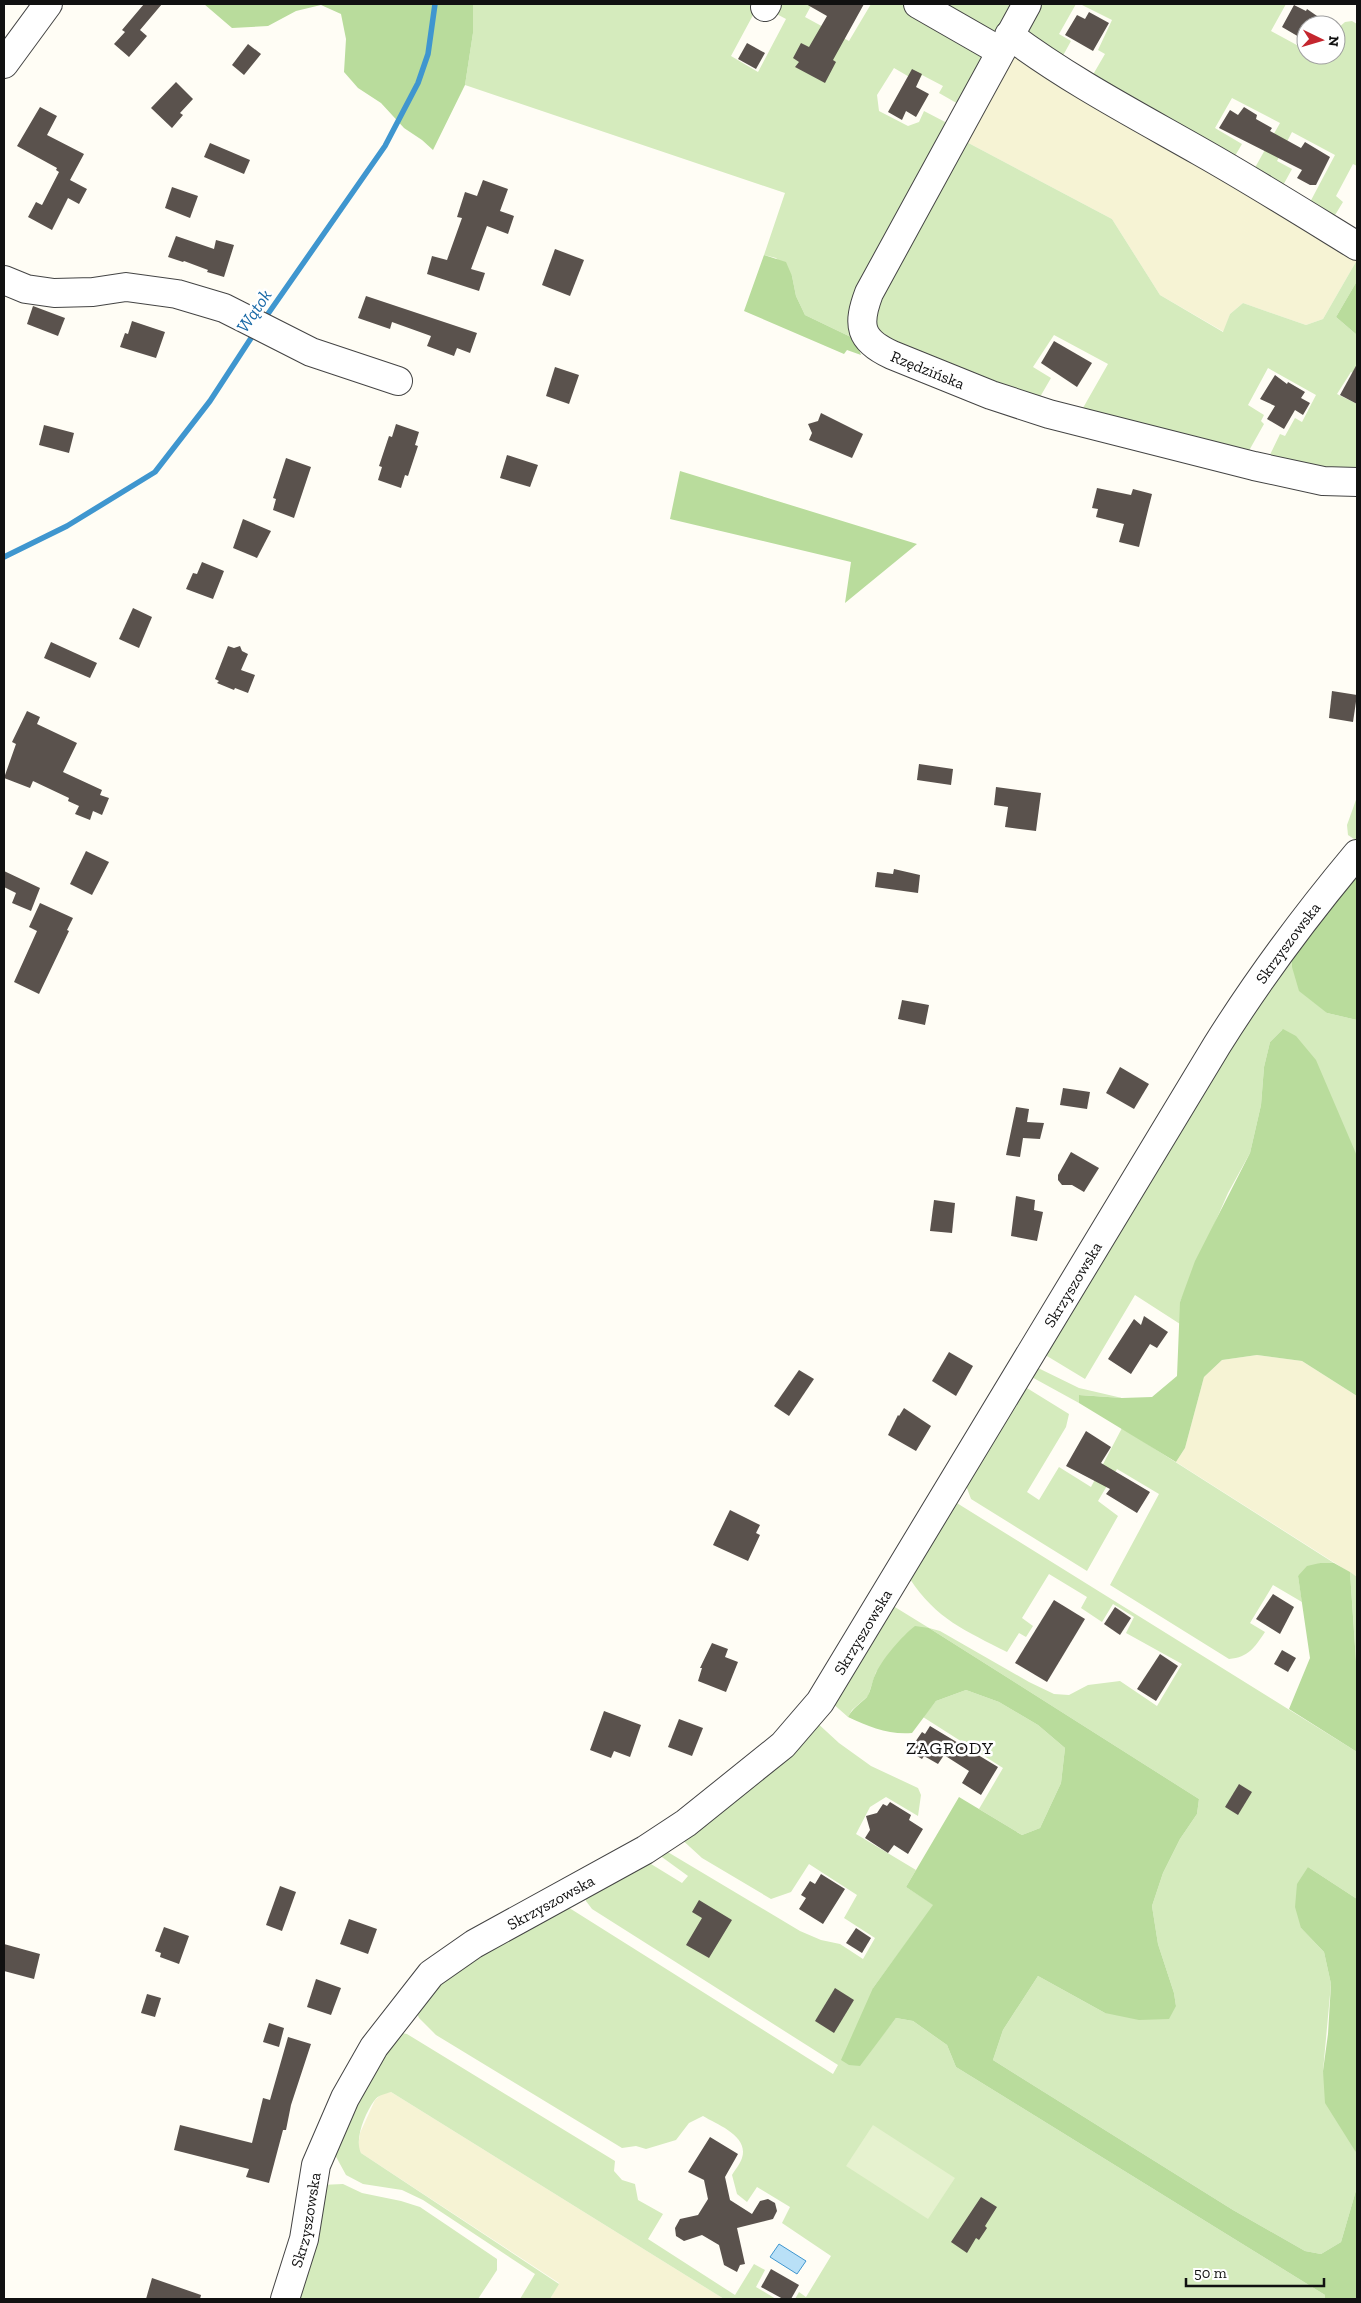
<svg xmlns="http://www.w3.org/2000/svg" width="1361" height="2303" font-family="'Zilla Slab',serif">
	<style>
		.farmland { fill: #f6f3d4 }
		.green { fill: #d5ebbd }
		.forest { fill: #b9dc9c }
		.pitch { fill: #e6f2cf }
		.water { fill: #b9e0f7; stroke: #3f96cf }
		.lines { fill: none; stroke-linecap: round; stroke-linejoin: round }
		.stream { stroke: #3f96cf; stroke-width: 5.5 }
		.building { fill: #5a524d }
		.minor-casing { stroke: #444; stroke-width: 30 }
		.minor { stroke: #fff; stroke-width: 28 }
		.labels { text-anchor: middle; stroke-width: 5; stroke-linejoin: round; paint-order: stroke }
		.street-label { font-size: 16px; fill: #111; stroke: #fff }
		.water-label { font-size: 18px; font-style: italic; fill: #1768a6; stroke: #fff }
		.neighbourhood-label { font-size: 18px; letter-spacing: 1px; fill: #111; stroke: #fff }
	</style>
	<rect width="100%" height="100%" fill="#fffdf5"/>
	<!-- farmland -->
	<g class="farmland">
		<polygon points="1012,51 1357,251 1357,260 1323,319 1306,325 1243,303 1230,314 1224,332 1160,295 1112,219 959,138"/>
		<polygon points="1257,1355 1302,1361 1357,1396 1357,1577 1176,1462 1185,1448 1204,1377 1222,1360"/>
		<polygon points="391,2092 724,2299 550,2299 559,2283 361,2153 358,2147 360,2133 375,2100 382,2094"/>
	</g>
	<!-- green -->
	<g class="green">
		<polygon points="473,4 759,4 731,56 758,72 786,19 771,11 775,4 812,4 805,17 849,41 871,4 903,4 986,50 983,62 960,105 939,93 943,86 922,75 918,82 894,68 877,95 879,111 908,126 919,122 924,111 949,124 855,339 805,315 796,296 792,276 776,258 764,255 785,193 465,85 473,33"/>
		<polygon points="930,4 1022,4 999,41"/>
		<polygon points="1037,4 1076,4 1059,34 1071,41 1060,61 1032,46 1028,31"/>
		<polygon points="1080,4 1286,4 1271,31 1306,50 1306,55 1315,55 1321,58 1323,55 1336,55 1337,29 1345,22 1352,21 1357,24 1357,166 1353,164 1336,196 1343,202 1332,220 1308,206 1335,155 1292,132 1277,161 1292,169 1281,189 1252,173 1280,123 1232,98 1215,128 1242,144 1232,161 1091,78 1105,54 1098,50 1112,20"/>
		<polygon points="959,138 1112,219 1160,295 1223,332 1230,314 1243,303 1306,325 1323,319 1357,260 1357,281 1336,317 1357,335 1357,375 1351,372 1337,394 1357,404 1357,476 1268,459 1280,434 1285,436 1295,418 1302,422 1316,395 1268,368 1248,405 1264,415 1261,421 1264,424 1246,456 1079,415 1108,364 1054,335 1033,367 1051,378 1040,397 1005,385 996,390 882,340 871,328 877,290"/>
		<polygon points="1357,797 1357,841 1348,835 1347,825"/>
		<polygon points="1292,946 1327,1013 1357,1020 1357,1156 1282,1030 1270,1042 1264,1067 1261,1105 1250,1153 1228,1193 1180,1302 1180,1324 1135,1295 1085,1379 1042,1353"/>
		<polygon points="1034,1366 1079,1388 1122,1398 1080,1395 1079,1403 1028,1375"/>
		<path d="M 1022,1385 L 1069,1414 L 1066,1427 L 1027,1492 L 1039,1500 L 1059,1467 L 1091,1487 L 1122,1428 L 1334,1563 L 1320,1563 L 1298,1576 L 1302,1602 L 1273,1585 L 1250,1623 L 1265,1632 C 1254,1648 1249,1657 1229,1659 L 1110,1585 L 1159,1494 L 1117,1469 L 1098,1501 L 1118,1516 L 1087,1571 L 971,1499 L 964,1480 Z"/>
		<path d="M 952,1500 L 1357,1752 L 1357,1899 L 1308,1867 L 1301,1928 L 1324,1952 L 1331,1984 L 1323,2071 L 1347,2135 L 1357,2154 L 1357,2187 L 1341,2242 L 1321,2254 L 1305,2251 L 1233,2210 L 993,2060 L 1003,2030 L 1038,1976 L 1105,2013 L 1176,2006 L 1174,1993 L 1158,1944 L 1152,1906 L 1163,1873 L 1180,1839 L 1197,1814 L 1199,1799 L 929,1628 L 876,1672 L 868,1696 L 852,1710 L 848,1717 L 831,1702 L 890,1604 L 929,1628 L 940,1631 L 1029,1682 L 1054,1694 L 1069,1695 L 1088,1685 L 1120,1681 L 1157,1706 L 1182,1664 L 1126,1633 L 1134,1617 L 1113,1604 L 1102,1622 L 1081,1608 L 1087,1597 L 1049,1574 L 1022,1618 L 1033,1626 L 1026,1637 L 1019,1633 L 1007,1652 C 966,1631 936,1619 910,1579 Z"/>
		<polygon points="1350,1572 1357,1577 1357,1676"/>
		<polygon points="966,1690 999,1702 1038,1725 1065,1748 1061,1783 1040,1828 1022,1835 979,1809 1003,1768 923,1717 936,1701"/>
		<path d="M 814,1720 L 839,1743 L 871,1766 L 918,1788 L 921,1795 L 918,1816 L 886,1797 L 870,1807 L 856,1834 L 916,1870 L 906,1887 L 934,1905 L 873,1988 L 881,2037 L 896,2018 L 913,2021 L 947,2045 L 956,2067 L 1325,2295 L 1325,2299 L 795,2299 L 799,2292 L 806,2297 L 831,2256 L 782,2223 L 790,2207 L 757,2187 L 747,2202 L 737,2194 L 732,2175 C 735,2170 740,2164 742,2158 C 749,2136 718,2125 703,2116 L 689,2123 L 676,2140 L 646,2149 L 636,2146 L 622,2148 L 436,2035 L 419,2018 L 415,2008 L 450,1972 L 563,1904 L 833,2074 L 838,2065 L 592,1909 L 586,1901 L 585,1892 L 641,1861 L 651,1864 L 682,1883 L 688,1876 L 655,1852 L 661,1848 L 800,1931 L 821,1940 L 840,1944 L 863,1959 L 875,1938 L 844,1918 L 857,1895 L 809,1864 L 791,1892 L 771,1899 L 702,1858 L 678,1836 Z"/>
		<path d="M 397,2032 L 407,2034 L 615,2161 L 614,2171 L 622,2180 L 635,2184 L 638,2200 L 663,2214 L 648,2239 L 735,2295 L 754,2264 L 765,2270 L 756,2287 L 776,2299 L 724,2299 L 391,2092 C 385,2094 378,2095 374,2101 C 365,2114 354,2139 361,2153 L 559,2284 L 550,2299 L 520,2299 L 535,2274 L 423,2200 L 402,2190 L 363,2184 L 346,2175 L 334,2153 L 353,2102 Z"/>
		<polygon points="343,2184 362,2193 401,2201 420,2207 497,2259 497,2270 478,2299 293,2299 321,2185"/>
	</g>
	<!-- forest -->
	<g class="forest">
		<polygon points="204,4 473,4 473,33 465,85 433,150 422,140 404,128 381,103 358,88 344,72 346,39 341,14 321,5 296,11 268,26 232,28"/>
		<polygon points="764,255 786,262 792,276 796,296 805,315 855,339 861,355 847,350 844,354 744,311"/>
		<polygon points="1357,281 1357,335 1336,317"/>
		<polygon points="680,471 917,544 845,603 851,562 670,519"/>
		<polygon points="1357,867 1357,1020 1327,1013 1299,991 1292,967 1292,946"/>
		<polygon points="1283,1029 1296,1036 1316,1060 1357,1156 1357,1396 1302,1361 1257,1355 1222,1360 1204,1377 1185,1448 1176,1462 1079,1403 1079,1395 1122,1398 1152,1397 1177,1376 1180,1302 1195,1261 1250,1153 1261,1105 1264,1067 1270,1042"/>
		<polygon points="1320,1563 1334,1563 1350,1572 1357,1676 1357,1752 1289,1709 1310,1658 1298,1576 1307,1566"/>
		<path d="M 915,1626 L 929,1628 L 1199,1799 L 1197,1814 L 1180,1839 L 1163,1873 L 1152,1906 L 1158,1944 L 1174,1993 L 1176,2006 L 1169,2019 L 1139,2020 L 1105,2013 L 1038,1976 L 1003,2030 L 993,2060 L 1233,2210 L 1305,2251 L 1321,2254 L 1341,2242 L 1357,2187 L 1357,2299 L 1325,2299 L 1325,2295 L 956,2067 L 947,2045 L 913,2021 L 896,2018 L 860,2066 L 849,2065 L 841,2060 L 873,1988 L 933,1905 L 906,1887 L 959,1797 L 1022,1835 L 1040,1828 L 1061,1783 L 1065,1748 L 1038,1725 L 999,1702 L 966,1690 L 936,1701 L 912,1733 C 889,1735 869,1727 848,1717 C 853,1708 860,1704 867,1697 C 871,1691 872,1681 875,1675 C 882,1659 902,1636 915,1626 Z"/>
		<polygon points="1308,1867 1357,1899 1357,2154 1325,2103 1323,2071 1328,2034 1331,1984 1324,1952 1301,1928 1295,1907 1297,1884"/>
	</g>
	<!-- pitch -->
	<polygon class="pitch" points="873,2125 955,2178 928,2219 846,2166"/>
	<!-- water -->
	<polygon class="water" points="779,2244 806,2261 797,2274 770,2257"/>
	<g class="lines">
		<!-- stream -->
		<g class="stream">
			<polyline points="263,321 385,146 418,83 428,54 435,4"/>
			<polyline points="4,557 67,526 155,472 210,401 255,332"/>
		</g>
	</g>
	<!-- building -->
	<g class="building">
		<polygon points="144,4 162,4 140,30 147,36 129,57 114,44 125,32 122,30"/>
		<polygon points="806,4 864,4 833,60 836,62 825,83 795,67 799,62 793,58 801,43 809,47 827,16"/>
		<polygon points="1294,5 1306,11 1307,9 1330,25 1306,25 1306,41 1282,27"/>
		<polygon points="1089,12 1109,23 1093,51 1065,35 1077,15 1085,19"/>
		<polygon points="747,43 765,53 756,69 738,59"/>
		<polygon points="248,44 261,54 244,75 232,65"/>
		<polygon points="912,69 922,74 916,87 929,94 916,117 906,111 902,120 888,112"/>
		<polygon points="176,82 193,99 180,113 183,115 172,128 151,108"/>
		<polygon points="40,107 57,116 47,135 84,154 70,180 87,189 79,204 68,198 52,230 28,217 36,202 42,205 59,172 56,170 57,168 17,146"/>
		<polygon points="1244,107 1257,115 1256,119 1272,128 1270,131 1301,148 1305,142 1330,157 1316,185 1310,185 1297,178 1302,170 1219,128 1230,110 1238,115"/>
		<polygon points="210,143 250,160 244,174 204,157"/>
		<polygon points="483,180 508,189 500,211 514,216 508,234 487,226 471,269 485,273 479,291 427,274 432,256 447,260 462,218 457,217 465,192 477,196"/>
		<polygon points="172,187 198,196 190,218 165,208"/>
		<polygon points="176,236 214,249 216,240 234,245 224,277 207,272 208,270 184,261 183,262 168,257"/>
		<polygon points="555,249 584,260 570,296 542,285"/>
		<polygon points="366,296 477,333 470,353 457,348 454,356 427,346 431,336 392,322 390,329 358,318"/>
		<polygon points="33,306 65,318 58,336 27,324"/>
		<polygon points="132,321 165,332 156,358 120,347 125,333 128,334"/>
		<polygon points="1054,341 1092,363 1077,387 1041,363"/>
		<polygon points="1357,364 1357,404 1340,395"/>
		<polygon points="555,367 579,375 569,404 546,396"/>
		<polygon points="1275,375 1287,384 1288,382 1305,392 1301,398 1310,403 1303,415 1295,410 1284,429 1267,419 1275,406 1260,399"/>
		<polygon points="821,413 863,434 852,458 809,440 812,433 808,424 818,421"/>
		<polygon points="396,424 419,432 415,445 418,446 408,476 405,475 401,488 378,480 382,467 379,466 389,436 392,437"/>
		<polygon points="44,425 74,433 69,453 39,445"/>
		<polygon points="507,455 538,465 530,487 500,478"/>
		<polygon points="286,458 311,467 294,518 273,510 276,499 273,498"/>
		<polygon points="1097,488 1131,495 1133,489 1152,494 1139,547 1119,542 1124,524 1096,517 1098,509 1092,508"/>
		<polygon points="243,519 271,531 257,558 233,548"/>
		<polygon points="202,562 224,571 213,599 186,589 193,573 197,574"/>
		<polygon points="133,608 152,617 139,648 119,639"/>
		<polygon points="51,642 97,663 90,678 44,658"/>
		<polygon points="228,646 234,648 240,646 242,651 248,654 241,670 255,675 248,693 235,688 234,690 217,683 219,681 215,679"/>
		<polygon points="1332,691 1357,695 1353,722 1329,718"/>
		<polygon points="27,711 40,717 37,724 77,743 63,772 102,790 100,795 109,798 102,815 93,811 90,820 75,814 79,806 68,801 69,798 33,781 30,788 4,778 16,744 12,742"/>
		<polygon points="919,764 953,769 951,785 917,780"/>
		<polygon points="996,787 1041,793 1036,831 1005,827 1008,807 994,805"/>
		<polygon points="86,851 109,862 92,895 70,884"/>
		<polygon points="894,869 920,875 918,893 875,887 877,872 893,874"/>
		<polygon points="4,871 40,888 31,911 12,903 16,893 4,887"/>
		<polygon points="40,903 73,918 67,930 69,931 39,994 14,982 37,931 29,927"/>
		<polygon points="902,1000 929,1005 925,1025 898,1019"/>
		<polygon points="1120,1067 1149,1084 1134,1109 1106,1093"/>
		<polygon points="1063,1088 1090,1092 1087,1109 1060,1105"/>
		<polygon points="1016,1107 1029,1109 1027,1122 1044,1123 1040,1139 1023,1138 1020,1157 1006,1155"/>
		<polygon points="1071,1152 1099,1168 1084,1192 1072,1185 1062,1185 1058,1180 1058,1175"/>
		<polygon points="1016,1196 1035,1200 1034,1210 1043,1212 1037,1241 1011,1236"/>
		<polygon points="934,1200 955,1203 952,1233 930,1231"/>
		<polygon points="1144,1316 1168,1332 1157,1348 1150,1344 1131,1374 1108,1359 1134,1319 1141,1325"/>
		<polygon points="949,1352 973,1366 956,1396 932,1381"/>
		<polygon points="799,1370 814,1379 789,1416 774,1406"/>
		<polygon points="904,1408 931,1426 916,1451 888,1435 898,1415 899,1416"/>
		<polygon points="1086,1431 1111,1447 1101,1463 1150,1492 1137,1513 1106,1494 1110,1489 1066,1466"/>
		<polygon points="730,1510 760,1525 756,1533 760,1535 748,1561 713,1545"/>
		<polygon points="1273,1594 1294,1607 1280,1634 1256,1619"/>
		<polygon points="1054,1600 1085,1619 1047,1682 1015,1663"/>
		<polygon points="1115,1607 1131,1618 1120,1635 1104,1624"/>
		<polygon points="712,1643 728,1649 725,1657 738,1662 726,1692 698,1681 702,1668 700,1668"/>
		<polygon points="1282,1650 1296,1658 1288,1672 1274,1664"/>
		<polygon points="1160,1654 1178,1666 1156,1701 1137,1689"/>
		<polygon points="604,1711 641,1725 630,1757 614,1751 611,1758 590,1750"/>
		<polygon points="679,1719 703,1728 692,1756 668,1747"/>
		<polygon points="930,1726 998,1767 981,1795 962,1783 969,1771 944,1755 938,1764 924,1756 922,1759 909,1751 922,1732 925,1734"/>
		<polygon points="1239,1784 1252,1792 1238,1815 1225,1807"/>
		<polygon points="890,1802 911,1815 909,1820 923,1829 908,1854 894,1845 888,1853 865,1838 870,1830 866,1816 877,1813 883,1804 887,1806"/>
		<polygon points="821,1874 845,1889 823,1924 799,1909 806,1898 801,1895 810,1881 815,1884"/>
		<polygon points="280,1886 296,1892 282,1931 266,1925"/>
		<polygon points="699,1900 732,1920 709,1958 686,1945 702,1918 692,1912"/>
		<polygon points="349,1919 377,1929 368,1954 340,1944"/>
		<polygon points="164,1927 189,1936 179,1964 160,1957 161,1953 155,1951"/>
		<polygon points="856,1928 871,1938 862,1953 846,1943"/>
		<polygon points="4,1944 40,1954 34,1979 4,1971"/>
		<polygon points="316,1979 341,1988 331,2015 307,2007"/>
		<polygon points="835,1988 854,2000 834,2033 815,2021"/>
		<polygon points="147,1994 161,1998 155,2017 141,2013"/>
		<polygon points="269,2023 284,2028 279,2047 263,2042"/>
		<polygon points="288,2037 311,2044 291,2105 286,2130 283,2130 269,2183 246,2177 249,2169 174,2150 180,2125 252,2143 263,2098 270,2100"/>
		<polygon points="710,2137 738,2154 725,2177 730,2200 752,2214 760,2201 768,2199 775,2203 777,2211 773,2219 737,2228 745,2264 740,2265 737,2272 724,2265 719,2245 702,2235 684,2241 676,2236 675,2228 680,2219 698,2215 708,2199 704,2180 688,2172"/>
		<polygon points="981,2197 997,2207 985,2226 987,2228 979,2240 976,2238 967,2253 951,2242"/>
		<polygon points="771,2269 799,2285 791,2299 783,2299 761,2287"/>
		<polygon points="152,2278 201,2295 200,2299 146,2299"/>
	</g>
	<g class="lines">
		<!-- minor casing -->
		<g class="minor-casing">
			<g id="minor">
				<polyline points="918,4 1000,51"/>
				<path id="s1" d="M 1027,4 L 869,293 C 857,325 859,340 892,355 L 991,395 L 1049,414 L 1254,466 L 1323,481 L 1357,482"/>
				<polyline points="765,7 767,4"/>
				<path d="M 1009,35 C 1069,80 1136,115 1201,152 C 1254,182 1305,214 1357,246"/>
				<polyline points="4,64 48,4"/>
				<polyline points="4,280 26,289 54,293 93,292 126,287 177,294 224,308 311,352 398,381"/>
				<path id="s2" d="M 285,2299 L 304,2239 L 316,2165 L 345,2098 L 374,2047 L 431,1974 L 474,1944 L 645,1850 L 686,1823 L 783,1745 L 820,1702 L 1217,1045 C 1259,978 1306,915 1357,854"/>
			</g>
		</g>
		<!-- minor -->
		<use href="#minor" class="minor"/>
	</g>
	<g class="labels">
		<!-- street labels -->
		<g class="street-label">
			<text dy="6" stroke="none"><textPath href="#s1" startOffset="445">Rzędzińska</textPath></text>
			<text dy="6" stroke="none"><textPath href="#s2" startOffset="1732">Skrzyszowska</textPath></text>
			<text dy="6" stroke="none"><textPath href="#s2" startOffset="1328">Skrzyszowska</textPath></text>
			<text dy="6" stroke="none"><textPath href="#s2" startOffset="922">Skrzyszowska</textPath></text>
			<text dy="6" stroke="none"><textPath href="#s2" startOffset="502">Skrzyszowska</textPath></text>
			<text dy="6" stroke="none"><textPath href="#s2" startOffset="82">Skrzyszowska</textPath></text>
		</g>
		<!-- water labels -->
		<g class="water-label">
			<text transform="translate(254 311) rotate(-56)" y="6">Wątok</text>
		</g>
		<!-- neighbourhood labels -->
		<g class="neighbourhood-label">
			<text x="950" y="1754">ZAGRODY</text>
		</g>
	</g>
	<!-- border -->
	<rect width="1361" height="2303" fill="none" stroke="#111111" stroke-width="10"/>
	<!-- north arrow -->
	<g transform="translate(1321 40) rotate(95)"><circle r="24" fill="#ffffff" stroke="#a0a0a0"/>
	<path d="M0-4L9 19L0 12L-9 19Z" fill="#c4262e"/>
	<text y="-8" font-size="14" font-weight="bold" text-anchor="middle" fill="#111111">N</text>
	</g>
	<!-- scale -->
	<path d="M1186 2278v8h138v-8" fill="none" stroke="#111111" stroke-width="2.5"/>
	<text x="1194" y="2278" font-size="15" fill="#111111" stroke="#ffffff" stroke-width="4" paint-order="stroke">50 m</text>
</svg>
